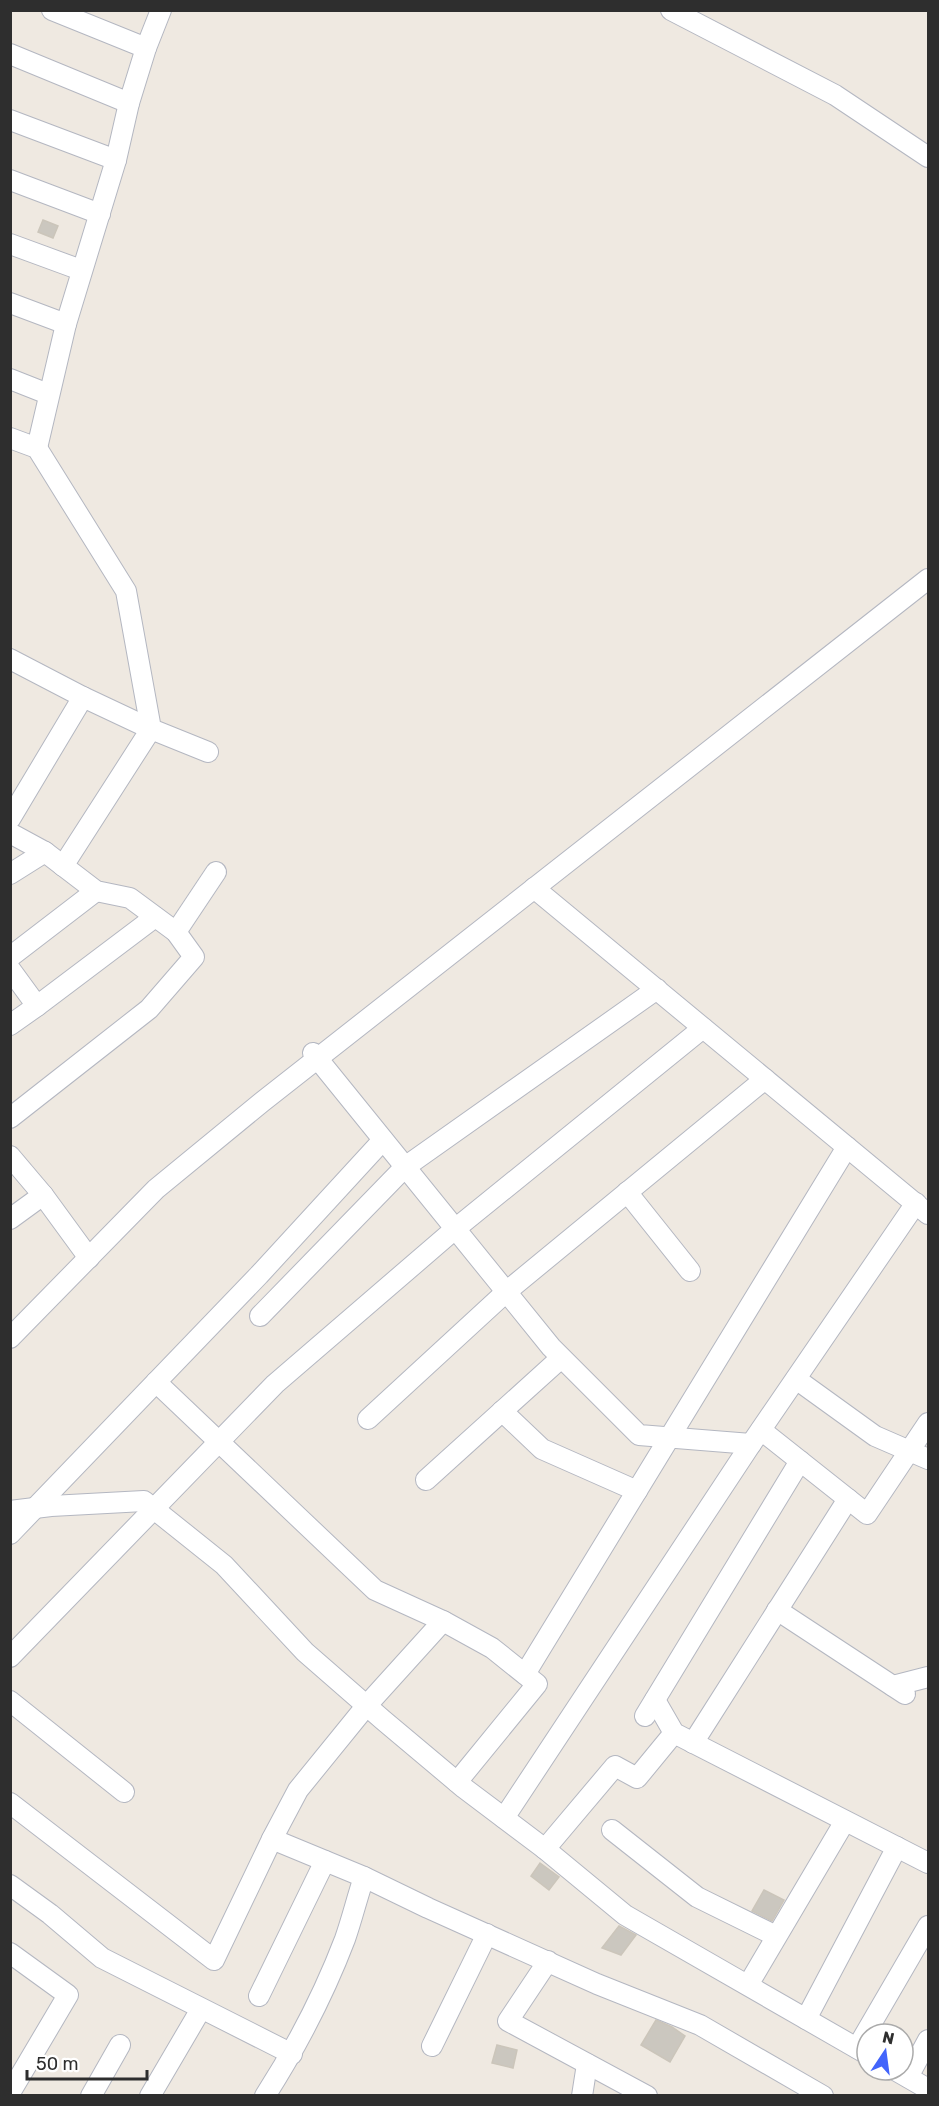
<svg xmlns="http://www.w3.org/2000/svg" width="939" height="2106" font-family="Rubik,sans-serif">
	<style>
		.building { fill: #cbc7bf; stroke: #cbc5ba; stroke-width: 1.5 }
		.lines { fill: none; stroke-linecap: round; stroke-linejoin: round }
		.minor-casing { stroke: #b4b7c1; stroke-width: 22 }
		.minor { stroke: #fff; stroke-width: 20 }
	</style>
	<rect width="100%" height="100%" fill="#efe9e1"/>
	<!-- building -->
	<g class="building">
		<polygon points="43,220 58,226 53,238 38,232"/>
		<polygon points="540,1863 559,1877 549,1890 531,1876"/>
		<polygon points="764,1890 784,1900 772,1921 752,1911"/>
		<polygon points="619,1926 636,1935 621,1955 602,1948"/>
		<polygon points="656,2020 672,2027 685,2036 670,2062 641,2045"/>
		<polygon points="497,2045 517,2050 513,2068 492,2063"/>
	</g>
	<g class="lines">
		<!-- minor casing -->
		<g class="minor-casing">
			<g id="minor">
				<polyline points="52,10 146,48"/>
				<polyline points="671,10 835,95 928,157"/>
				<polyline points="10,54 129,103"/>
				<polyline points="10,120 116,160"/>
				<polyline points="10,180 100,214"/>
				<polyline points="10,244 81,270"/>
				<polyline points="10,303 66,324"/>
				<polyline points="10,379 48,394"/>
				<polyline points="10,438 37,448 126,591 151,729 208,752"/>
				<polyline points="37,448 66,324 116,160 129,103 146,48 161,10"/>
				<polyline points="10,659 83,697 151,729 63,866"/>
				<polyline points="10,819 83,697"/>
				<polyline points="10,833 45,852"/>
				<polyline points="10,874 45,852 96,891 130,898 176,932 194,957 149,1009 10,1118"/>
				<polyline points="534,888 928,1214"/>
				<polyline points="176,932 216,872"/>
				<polyline points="10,957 96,891"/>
				<polyline points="10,969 37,1006 10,1025"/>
				<polyline points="37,1006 155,917"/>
				<polyline points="313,1053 551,1347 639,1435 751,1444"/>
				<polyline points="10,1156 43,1195 89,1258"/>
				<polyline points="627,1192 690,1271"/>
				<polyline points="10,1219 43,1195"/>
				<polyline points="260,1316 405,1167 657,989"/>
				<polyline points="10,1338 156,1189 262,1102 928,579"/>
				<polyline points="796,1379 875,1436 928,1459"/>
				<polyline points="156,1382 375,1590 443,1621 492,1648 537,1684 457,1782"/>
				<polyline points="502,1411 542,1449 637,1491"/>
				<polyline points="368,1419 506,1292 765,1079"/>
				<polyline points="761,1430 867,1514 928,1423"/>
				<polyline points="426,1480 561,1358"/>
				<polyline points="10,1511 51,1506 144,1501 224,1565 305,1652 383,1720 464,1788 545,1849 625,1915 867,2054"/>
				<polyline points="10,1534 259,1275 383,1140"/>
				<polyline points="777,1610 905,1694"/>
				<polyline points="10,1657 275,1384 455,1229 703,1028"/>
				<polyline points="525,1674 847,1147"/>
				<polyline points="893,1686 928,1677"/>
				<polyline points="655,1700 674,1733 928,1863"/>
				<polyline points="10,1701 124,1792"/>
				<polyline points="645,1716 800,1461"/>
				<polyline points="693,1743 848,1499"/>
				<polyline points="10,1803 214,1960 272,1839 298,1790 367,1705 443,1621"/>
				<polyline points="504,1818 751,1444 916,1203"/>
				<polyline points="612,1830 697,1897 776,1936"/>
				<polyline points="272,1839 364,1877 428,1908 597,1984 700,2025 823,2096"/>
				<polyline points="545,1849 615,1766 637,1778 674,1733"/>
				<polyline points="10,1885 50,1914 102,1958 292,2054"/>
				<polyline points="10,1953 68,1995 10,2093"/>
				<polyline points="548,1961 508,2021 647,2096"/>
				<polyline points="748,1985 845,1821"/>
				<polyline points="259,1996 325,1861"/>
				<polyline points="806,2019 897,1847"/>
				<polyline points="432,2046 487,1934"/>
				<polyline points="857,2048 928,1926"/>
				<polyline points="895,2070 928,2089"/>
				<polyline points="908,2077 928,2040"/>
				<polyline points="91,2096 120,2045"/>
				<polyline points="150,2096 201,2009"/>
				<path d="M 265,2096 C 297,2046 324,1994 345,1939 C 352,1919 357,1898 364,1877"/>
				<polyline points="582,2096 587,2064"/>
			</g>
		</g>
		<!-- minor -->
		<use href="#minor" class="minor"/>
	</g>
	<!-- border -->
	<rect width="939" height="2106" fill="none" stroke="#2e2e2e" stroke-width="24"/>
	<!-- north arrow -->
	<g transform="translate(885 2052) rotate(13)"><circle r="28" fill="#ffffff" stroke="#ababab" stroke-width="1.5"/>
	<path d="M0-4.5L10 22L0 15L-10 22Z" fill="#4264fb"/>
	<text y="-9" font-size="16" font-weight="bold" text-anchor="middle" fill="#2e2e2e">N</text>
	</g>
	<!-- scale -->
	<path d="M27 2070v9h120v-9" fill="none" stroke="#2e2e2e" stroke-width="3"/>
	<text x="36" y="2070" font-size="18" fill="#2e2e2e" stroke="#ffffff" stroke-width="4.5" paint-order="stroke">50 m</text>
</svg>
